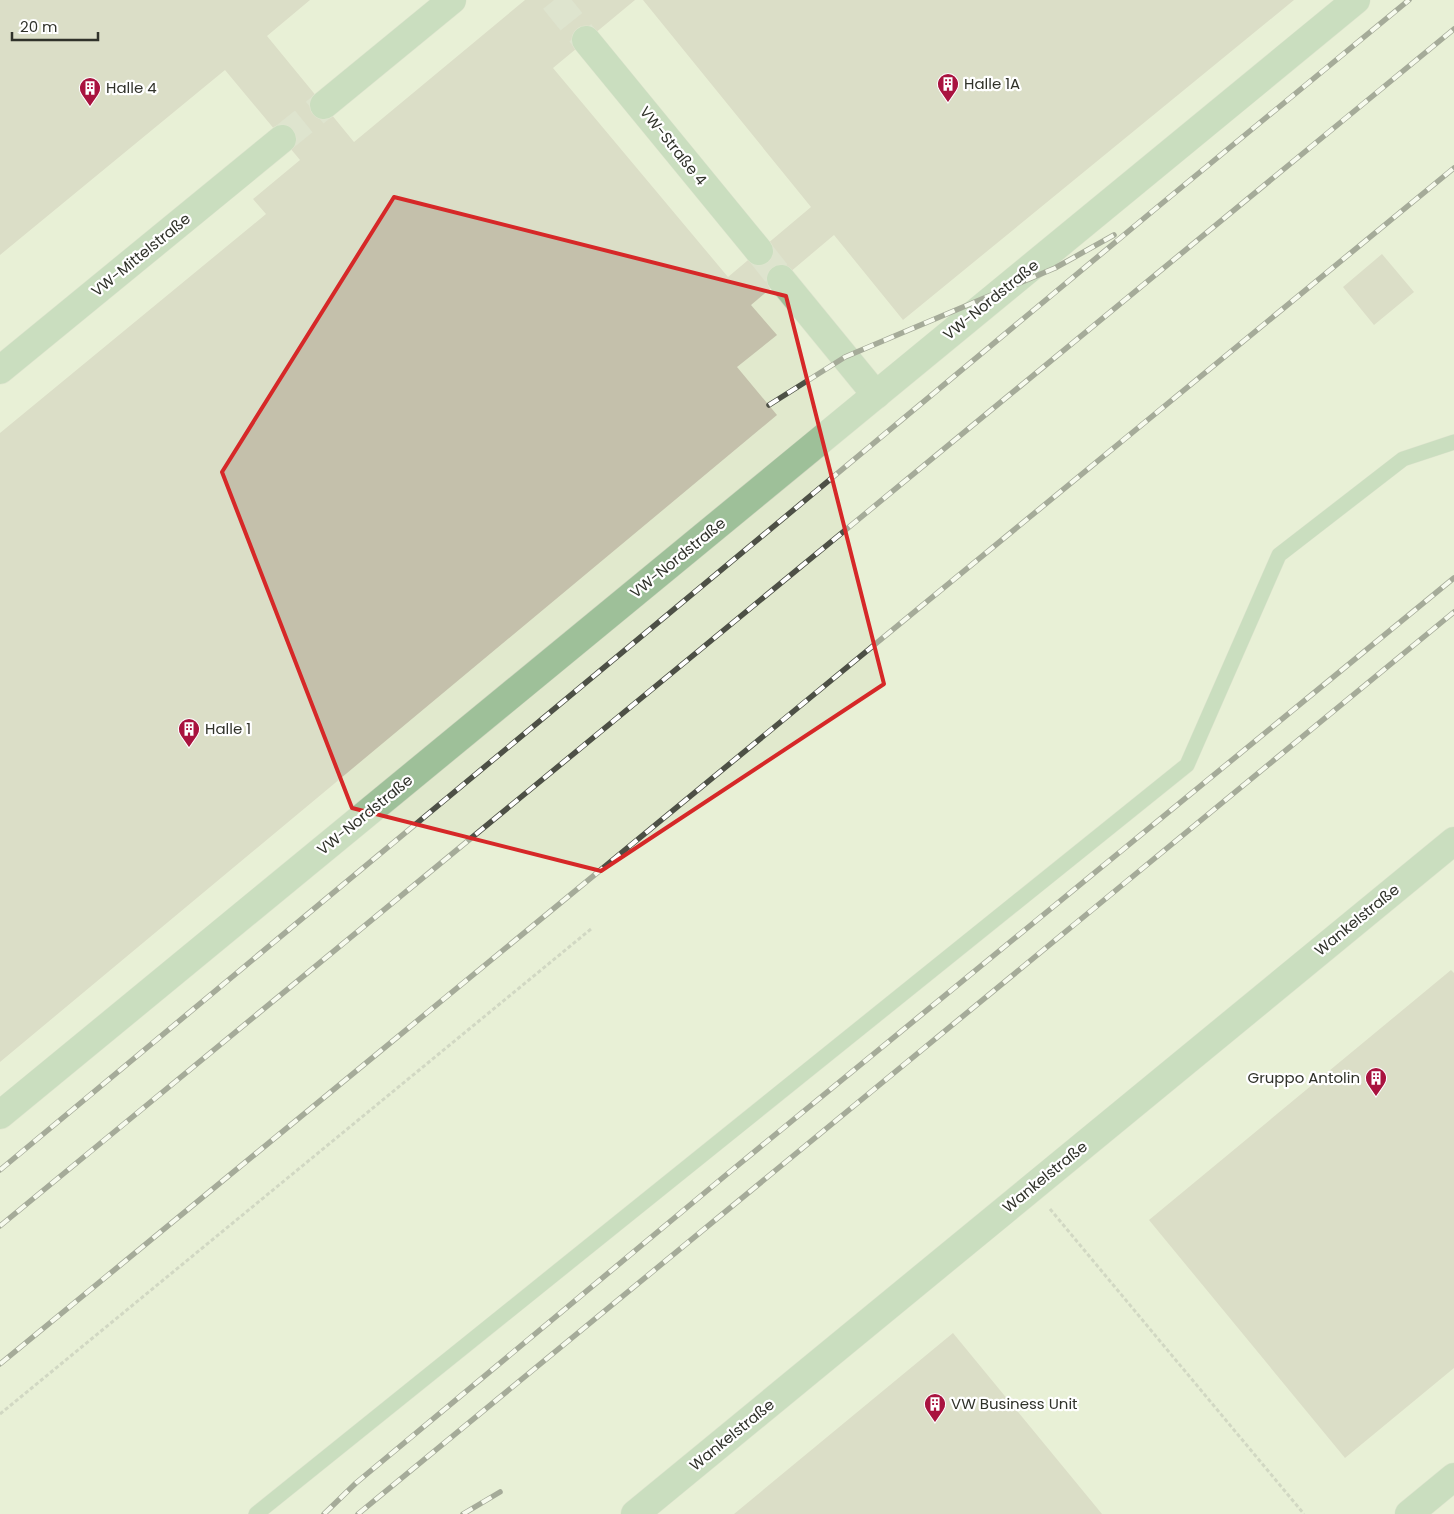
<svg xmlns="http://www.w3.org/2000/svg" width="1454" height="1514" font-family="Poppins,sans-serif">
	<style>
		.built { fill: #e1e9cd }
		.building { fill: #c4c0ab }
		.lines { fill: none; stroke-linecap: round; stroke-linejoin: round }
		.minor-tunnel { stroke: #c9cebb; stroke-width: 28; stroke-dasharray: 28 14; stroke-linecap: butt }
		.service-casing { stroke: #cdd2be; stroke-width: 16 }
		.minor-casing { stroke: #cdd2be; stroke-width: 29 }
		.path { stroke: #aeb3a2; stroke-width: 3; stroke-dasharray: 4 2.5; stroke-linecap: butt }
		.service { stroke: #9ec099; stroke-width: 15 }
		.minor { stroke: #9ec099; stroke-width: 28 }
		.rail-casing { stroke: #4d5046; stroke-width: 5.5 }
		.rail { stroke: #fff; stroke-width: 4; stroke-dasharray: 11; stroke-linecap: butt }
		.marked { fill: none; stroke: #d62828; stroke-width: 4; stroke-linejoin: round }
		.labels { text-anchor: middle; stroke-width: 4.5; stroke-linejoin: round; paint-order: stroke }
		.poi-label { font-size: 15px; fill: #30322a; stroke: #fff; text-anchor: start }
		.street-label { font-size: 15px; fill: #30322a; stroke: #fff }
	</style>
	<rect width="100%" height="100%" fill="#eff5df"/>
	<!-- built -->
	<rect class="built" x="0" y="0" width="1454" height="1514"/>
	<!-- building -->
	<g class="building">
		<polygon points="0,0 310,0 267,36 354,142 525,0 635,0 553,68 728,277 811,207 643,0 1294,0 903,320 834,235 751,305 777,335 737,367 777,415 0,1062 0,433 266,214 253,199 300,160 225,70 0,255"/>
		<polygon points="1382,254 1414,292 1374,325 1343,287"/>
		<polygon points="1451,970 1454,973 1454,1368 1345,1458 1149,1220"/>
		<polygon points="953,1333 1102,1514 734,1514"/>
	</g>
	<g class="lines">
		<!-- minor-tunnel -->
		<g class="minor-tunnel">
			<polyline points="554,0 586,40"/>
			<polyline points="282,139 324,105"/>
			<polyline points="759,251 781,279"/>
		</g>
		<!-- service casing -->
		<g class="service-casing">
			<polyline id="service" points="256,1514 1187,765 1279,555 1403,459 1454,442"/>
		</g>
		<!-- minor casing -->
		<g class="minor-casing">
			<g id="minor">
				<polyline points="586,40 759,251"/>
				<polyline points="324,105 452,0"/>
				<polyline points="781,279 876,395"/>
				<polyline points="0,370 282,139"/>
				<polyline points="0,1115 1356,0"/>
				<polyline points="635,1514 1454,841"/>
				<polyline points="1409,1514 1454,1477"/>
			</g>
		</g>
		<!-- path -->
		<g class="path">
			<polyline points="1050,1209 1304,1514"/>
			<polyline points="0,1414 591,929"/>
		</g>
		<!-- service -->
		<use href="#service" class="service"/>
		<!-- minor -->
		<use href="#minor" class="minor"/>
		<!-- rail casing -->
		<g class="rail-casing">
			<g id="rail">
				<polyline points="769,405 845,357 1055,268 1114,235"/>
				<polyline points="0,1170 1160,205 1409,0"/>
				<polyline points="0,1226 1454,29"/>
				<polyline points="0,1364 1454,168"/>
				<polyline points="324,1514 356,1483 726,1175 1454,578"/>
				<polyline points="358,1514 1454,612"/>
				<polyline points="463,1514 500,1492"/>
			</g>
		</g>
		<!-- rail -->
		<use href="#rail" class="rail"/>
	</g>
	<!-- marked area -->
	<path d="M0 0H1454V1514H0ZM 394,197 L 786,296 L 884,684 L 601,871 L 352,808 L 222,472 Z" fill="#eff5df" fill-opacity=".55" fill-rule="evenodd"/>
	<path class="marked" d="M 394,197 L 786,296 L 884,684 L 601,871 L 352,808 L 222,472 Z"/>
	<!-- icons -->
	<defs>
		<g id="building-pin" transform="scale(1.125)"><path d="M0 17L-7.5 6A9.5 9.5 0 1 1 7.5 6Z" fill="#a9133f" stroke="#fff"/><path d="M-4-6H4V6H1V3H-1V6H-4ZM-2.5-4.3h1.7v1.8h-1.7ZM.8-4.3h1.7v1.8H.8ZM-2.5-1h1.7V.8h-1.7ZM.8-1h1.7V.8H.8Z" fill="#fff"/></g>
	</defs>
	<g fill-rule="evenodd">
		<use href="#building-pin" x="948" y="84"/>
		<use href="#building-pin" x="90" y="88"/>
		<use href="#building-pin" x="189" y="729"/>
		<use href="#building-pin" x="1376" y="1078"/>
		<use href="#building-pin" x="935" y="1404"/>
	</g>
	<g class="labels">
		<!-- poi labels -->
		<g class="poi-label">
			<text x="964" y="89">Halle 1A</text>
			<text x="106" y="93">Halle 4</text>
			<text x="205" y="734">Halle 1</text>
			<text x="1360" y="1083" text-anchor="end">Gruppo Antolin</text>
			<text x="951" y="1409">VW Business Unit</text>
		</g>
		<!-- street labels -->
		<g class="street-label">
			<text transform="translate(673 146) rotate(51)" y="5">VW-Straße 4</text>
			<text transform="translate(141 255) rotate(-39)" y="5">VW-Mittelstraße</text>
			<text transform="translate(991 300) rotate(-39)" y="5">VW-Nordstraße</text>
			<text transform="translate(678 558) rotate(-39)" y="5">VW-Nordstraße</text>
			<text transform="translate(365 815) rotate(-39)" y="5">VW-Nordstraße</text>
			<text transform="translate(1357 920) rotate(-39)" y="5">Wankelstraße</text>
			<text transform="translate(1045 1177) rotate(-39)" y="5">Wankelstraße</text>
			<text transform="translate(732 1435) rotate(-39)" y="5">Wankelstraße</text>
		</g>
	</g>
	<!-- scale -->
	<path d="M12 32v8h86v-8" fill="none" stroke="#30322a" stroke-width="2.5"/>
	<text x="20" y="32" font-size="15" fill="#30322a" stroke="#ffffff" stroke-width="4" paint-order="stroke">20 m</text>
</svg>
